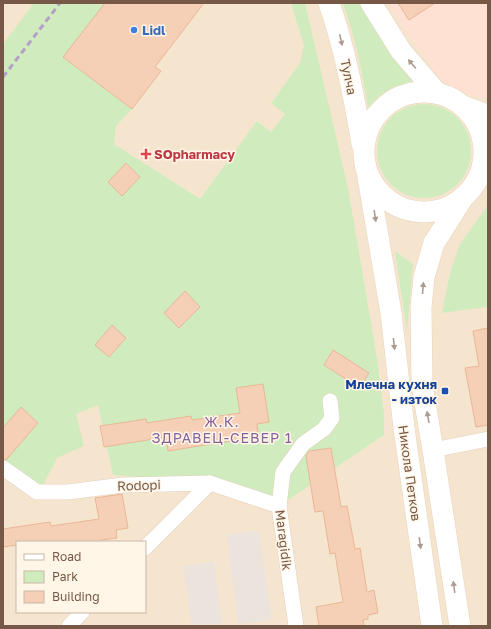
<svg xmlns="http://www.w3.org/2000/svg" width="491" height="629" font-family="'Golos Text',sans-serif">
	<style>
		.residential { fill: #f6e5ce; fill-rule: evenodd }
		.commercial { fill: #ffe1d3 }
		.industrial { fill: #ece4dc }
		.green { fill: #d0ecbe }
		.building { fill: #f5d0b6; stroke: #e9b795 }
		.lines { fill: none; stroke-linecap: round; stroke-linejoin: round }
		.minor-casing { stroke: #e3cfbc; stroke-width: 16 }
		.tertiary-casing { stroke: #e3cfbc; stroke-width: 20 }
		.secondary-casing { stroke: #ead2bb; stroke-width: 22 }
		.minor { stroke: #fff; stroke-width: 15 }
		.tertiary { stroke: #fff; stroke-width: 19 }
		.secondary { stroke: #fff; stroke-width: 21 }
		.rail { stroke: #b59fc8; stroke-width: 3; stroke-dasharray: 6 4; stroke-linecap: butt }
		.oneway { fill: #ad9b90 }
		.shop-dot { fill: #3f7fe0; stroke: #fff6e8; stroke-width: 1.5 }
		.health-dot { fill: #e0444e; stroke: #fff6e8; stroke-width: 1.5 }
		.transit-dot { fill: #1a4fb4; stroke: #fff6e8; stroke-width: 1.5 }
		.labels { text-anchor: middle; stroke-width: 3; stroke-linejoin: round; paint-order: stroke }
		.shop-label { font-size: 13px; font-weight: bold; fill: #366cbe; stroke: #fff6e8; text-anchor: start }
		.street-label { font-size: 13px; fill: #775846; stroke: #fff6e8 }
		.health-label { font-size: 13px; font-weight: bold; fill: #be3a42; stroke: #fff6e8; text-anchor: start }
		.transit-label { font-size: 13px; font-weight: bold; fill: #164399; stroke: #fff6e8; text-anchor: end }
		.neighbourhood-label { font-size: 14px; letter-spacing: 1px; fill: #88609b; stroke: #fff6e8 }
	</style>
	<rect width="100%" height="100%" fill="#fef3e0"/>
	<!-- residential -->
	<path class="residential" d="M 3,3 L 488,3 L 488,626 L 3,626 ZM 17,542 L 145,542 L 145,612 L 17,612 Z"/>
	<!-- commercial -->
	<polygon class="commercial" points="388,3 488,3 488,98 465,94 440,80"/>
	<!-- industrial -->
	<g class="industrial">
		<polygon points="259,530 272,620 238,624 226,535"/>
		<polygon points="214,562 222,623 204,626 191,626 183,566"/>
	</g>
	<!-- green -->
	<g class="green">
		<polygon points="34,3 105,3 64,58 132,109 116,126 114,144 200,199 257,121 271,132 285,114 271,103 300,63 304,46 291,3 305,3 348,188 377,358 384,414 384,435 279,506 210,483 113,475 98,405 76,414 84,446 57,458 44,483 37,492 3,468 3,44"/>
		<path d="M 343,3 L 362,3 L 413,81 L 390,89 L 379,96 L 368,107 C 362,71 355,37 343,3 Z"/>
		<circle cx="424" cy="151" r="47"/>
		<polygon points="488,205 488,307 442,313 450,273 460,244"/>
		<polygon points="395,251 413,264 407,332"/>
	</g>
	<!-- building -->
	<g class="building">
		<polygon points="105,3 204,3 155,67 161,71 132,109 63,57"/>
		<polygon points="398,3 435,3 409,20"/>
		<polygon points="126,163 140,177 122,196 108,182"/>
		<polygon points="185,291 200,307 179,328 164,313"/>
		<polygon points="112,325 126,338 109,357 95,345"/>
		<polygon points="488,328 488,425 476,427 465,368 479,366 473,331"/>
		<polygon points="333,350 369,373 360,388 324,365"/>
		<polygon points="263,384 269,422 257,424 258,432 242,434 243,439 168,451 166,437 104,447 100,426 146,419 147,423 191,416 192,420 240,413 236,388"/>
		<polygon points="21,407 38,423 6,460 3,459 3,428"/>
		<polygon points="331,448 341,507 347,506 355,549 360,548 367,592 374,590 378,613 368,615 368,619 363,620 364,626 319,626 316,607 343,602 335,553 330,554 323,511 315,512 306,456 309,451"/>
		<polygon points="122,494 128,528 116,530 117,538 101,540 101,542 17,542 17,545 3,547 3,529 50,522 51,526 99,519 95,498"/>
	</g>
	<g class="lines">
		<!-- minor casing -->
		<g class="minor-casing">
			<g id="minor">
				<polyline points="433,450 488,439"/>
				<polyline points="3,468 37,492 68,492 123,485 210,483 279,506"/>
				<polyline points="145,548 210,483"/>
				<polyline points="69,626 82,612"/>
				<polyline points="296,626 279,506 283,472 303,444 324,429 332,418 330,401"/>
			</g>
		</g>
		<!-- tertiary casing -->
		<g class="tertiary-casing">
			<g id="tertiary">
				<polyline points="460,104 484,113 488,113"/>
				<polyline points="477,181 488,167"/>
			</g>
		</g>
		<!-- secondary casing -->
		<g class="secondary-casing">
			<g id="secondary">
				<path d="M 329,3 C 345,49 354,97 362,144"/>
				<polyline points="371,3 401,51 437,93"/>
				<circle cx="424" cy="152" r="60"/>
				<polyline points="368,177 391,313 404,428 432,626"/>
				<polyline points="460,626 433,450 422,385 421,307 424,277 434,243 462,199"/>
			</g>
		</g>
		<!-- minor -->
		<use href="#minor" class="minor"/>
		<!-- tertiary -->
		<use href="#tertiary" class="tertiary"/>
		<!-- secondary -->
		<use href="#secondary" class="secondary"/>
		<!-- rail -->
		<polyline class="rail" points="3,77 60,3"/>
	</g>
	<!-- one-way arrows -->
	<defs><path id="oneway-solid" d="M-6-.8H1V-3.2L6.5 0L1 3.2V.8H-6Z"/></defs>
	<g class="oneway">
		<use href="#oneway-solid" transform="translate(341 40) rotate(77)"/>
		<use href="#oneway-solid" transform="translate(412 64) rotate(-130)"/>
		<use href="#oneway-solid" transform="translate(375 216) rotate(81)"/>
		<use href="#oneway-solid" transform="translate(423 288) rotate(-85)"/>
		<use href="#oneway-solid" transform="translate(394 344) rotate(84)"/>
		<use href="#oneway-solid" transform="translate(428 417) rotate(-100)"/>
		<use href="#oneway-solid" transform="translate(420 543) rotate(82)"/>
		<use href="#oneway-solid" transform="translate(454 587) rotate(-98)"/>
	</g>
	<!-- markers -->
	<circle class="shop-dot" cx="134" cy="30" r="4"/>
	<path class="health-dot" d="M144 148h4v4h4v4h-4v4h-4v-4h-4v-4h4z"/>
	<rect class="transit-dot" x="441" y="387" width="8" height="8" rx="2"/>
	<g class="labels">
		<!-- shop labels -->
		<g class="shop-label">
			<text x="142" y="35">Lidl</text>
		</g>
		<!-- street labels -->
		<g class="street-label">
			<text transform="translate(349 77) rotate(78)" y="5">Тулча</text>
			<text transform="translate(410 473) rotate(82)" y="5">Никола Петков</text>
			<text transform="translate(139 485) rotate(-2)" y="5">Rodopi</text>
			<text transform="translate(284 540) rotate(83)" y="5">Maragidik</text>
		</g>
		<!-- health labels -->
		<g class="health-label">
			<text x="154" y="159">SOpharmacy</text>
		</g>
		<!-- transit labels -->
		<g class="transit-label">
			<text x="437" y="389">Млечна кухня<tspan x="437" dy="15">- изток</tspan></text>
		</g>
		<!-- neighbourhood labels -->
		<g class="neighbourhood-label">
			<text x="222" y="427">Ж.К.<tspan x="222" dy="16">ЗДРАВЕЦ-СЕВЕР 1</tspan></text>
		</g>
	</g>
	<!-- border -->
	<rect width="491" height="629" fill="none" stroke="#775846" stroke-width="8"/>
	<!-- legend -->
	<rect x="16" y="541" width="130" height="72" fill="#fff6e8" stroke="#c9b7a7"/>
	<rect x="24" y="554" width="20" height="6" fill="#ffffff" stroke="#c9b7a7"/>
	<text x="52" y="561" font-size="12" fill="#775846">Road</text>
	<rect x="24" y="571" width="20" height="12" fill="#d0ecbe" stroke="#c9b7a7"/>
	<text x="52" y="581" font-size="12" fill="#775846">Park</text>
	<rect x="24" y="591" width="20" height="12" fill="#f5d0b6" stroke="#c9b7a7"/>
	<text x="52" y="601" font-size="12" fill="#775846">Building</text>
</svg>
